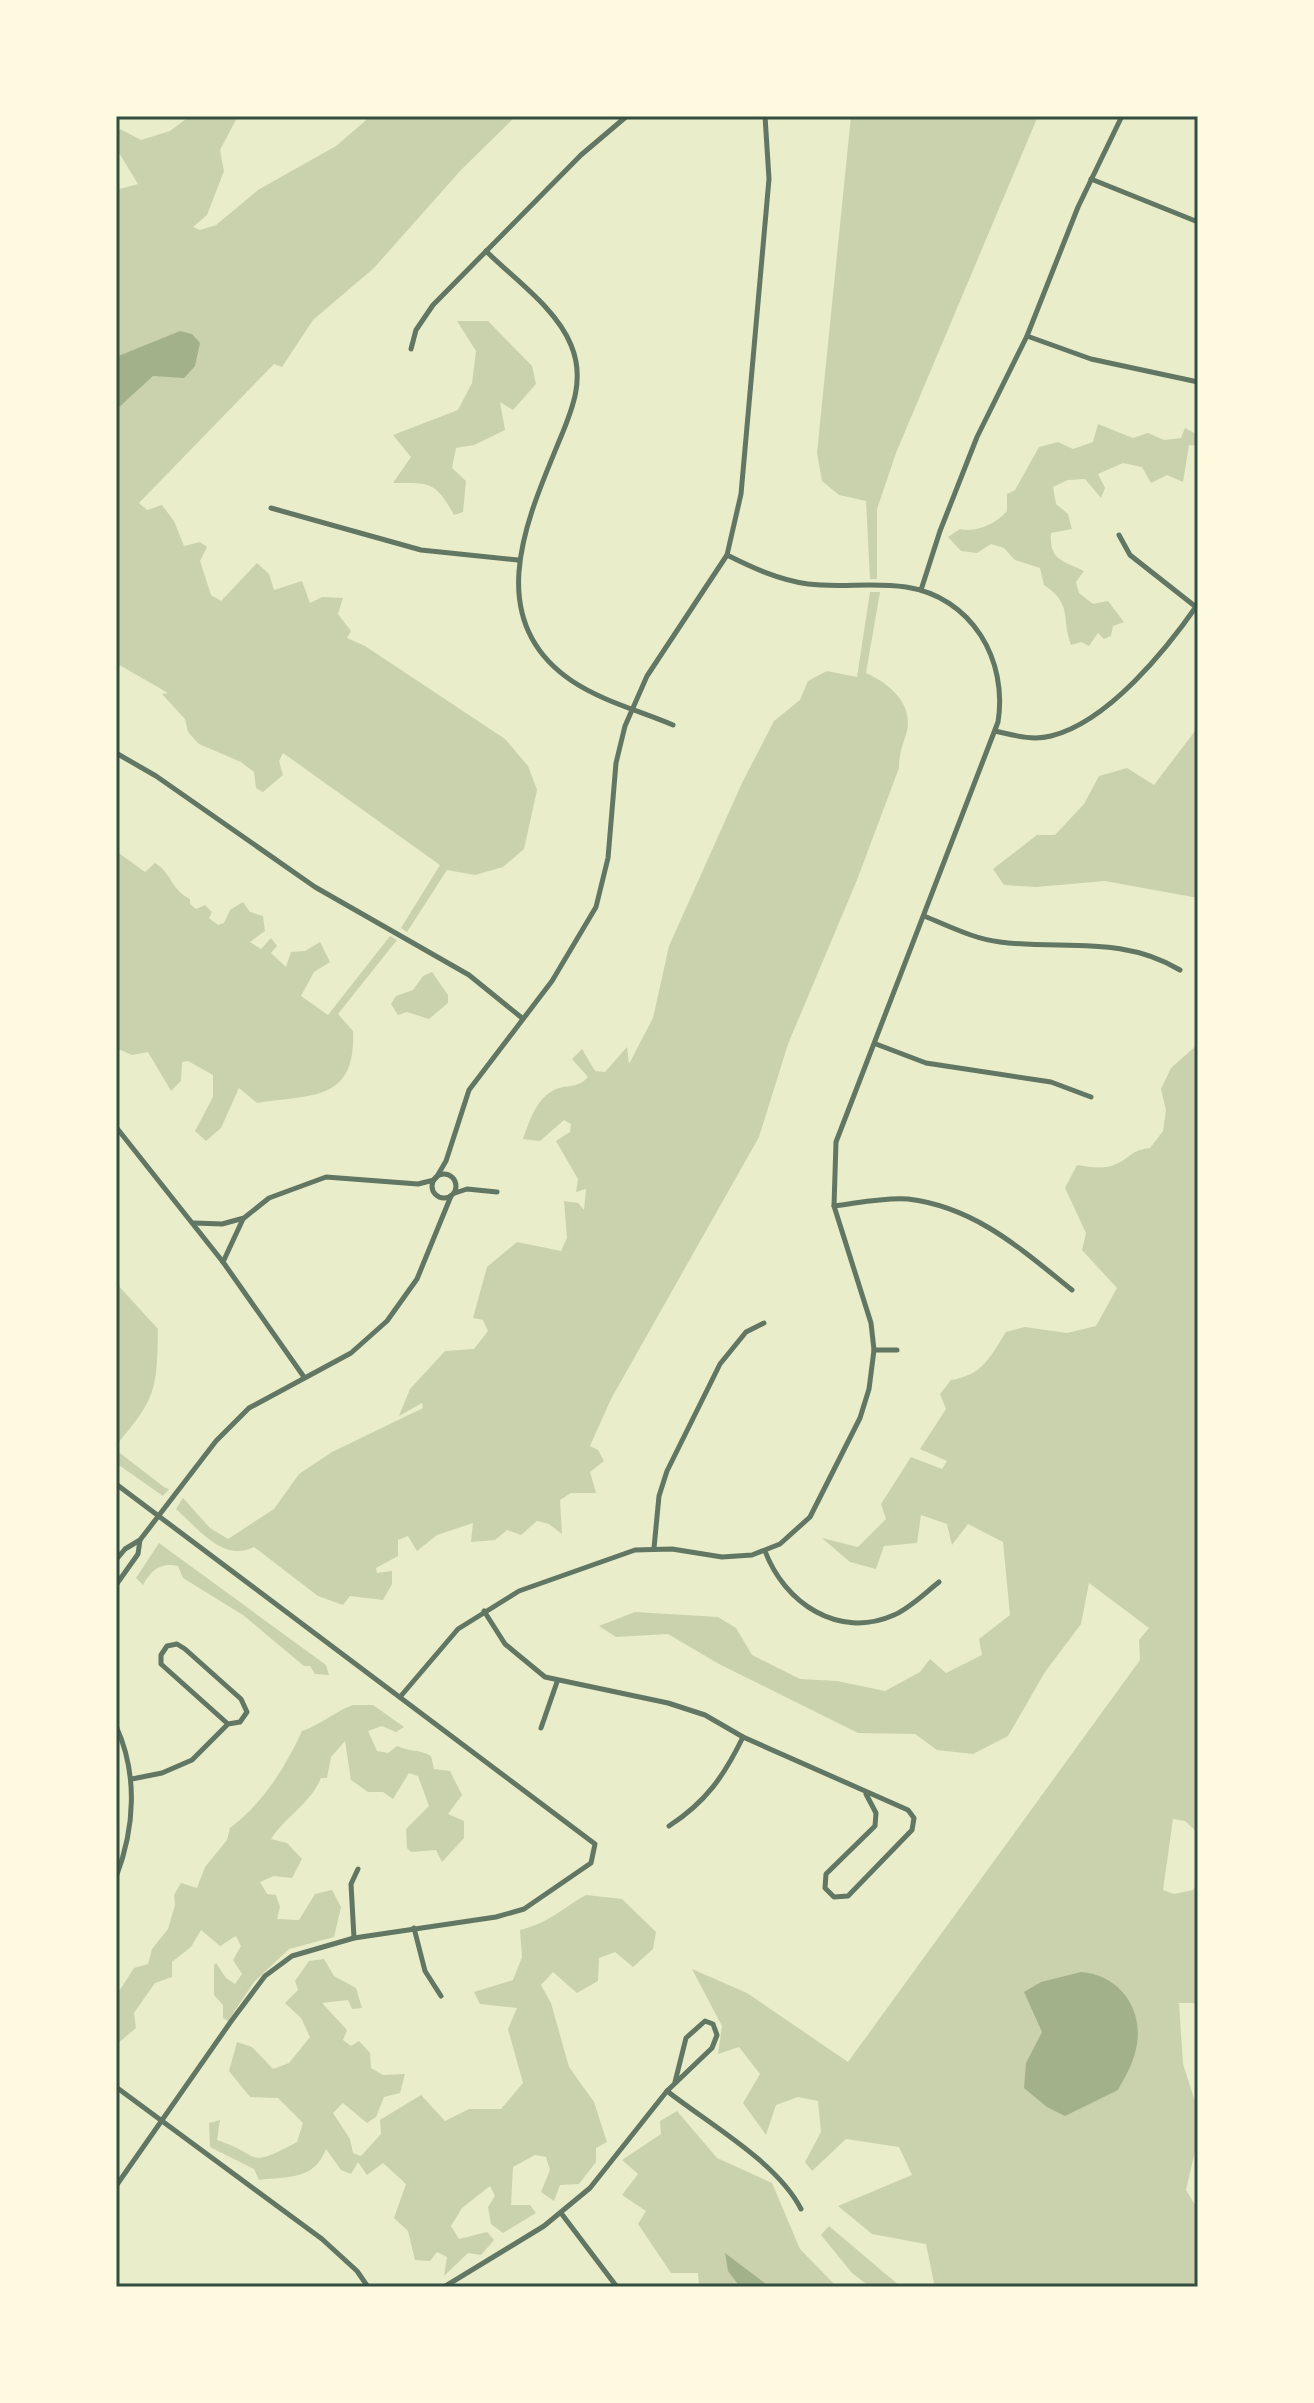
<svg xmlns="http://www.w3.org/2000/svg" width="1314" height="2403" font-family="'Asap Condensed',sans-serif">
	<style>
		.green { fill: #cad2ad }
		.water { fill: #a3b18a }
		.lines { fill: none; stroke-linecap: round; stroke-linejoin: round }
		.minor { stroke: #617663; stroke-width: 5 }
		.neatline { fill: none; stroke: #344e41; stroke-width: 3 }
	</style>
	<rect width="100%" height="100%" fill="#e9edc9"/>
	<!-- green -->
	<g class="green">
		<polygon points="190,116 238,116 220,150 224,171 207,215 193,227 200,230 216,225 258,190 336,146 371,116 516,116 461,170 374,268 313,320 282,367 274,364 139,503 147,510 162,505 174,521 184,546 200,542 207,547 200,561 211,595 221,601 257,563 269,574 274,590 302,581 310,603 322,597 343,598 338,614 351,631 347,638 365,646 505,739 528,766 537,790 524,849 503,867 475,875 447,870 407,932 401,928 440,865 283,753 279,761 283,775 263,792 256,788 254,772 241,762 199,744 188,732 185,719 162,694 168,693 116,663 116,190 138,184 116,148 116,133 120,129 141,140 170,131"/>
		<polygon points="851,116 1038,116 896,453 877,509 877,579 870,579 866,501 839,495 822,481 817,453"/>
		<path d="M 457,321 L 488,321 L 532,366 L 536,384 L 513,410 L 500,402 L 505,430 L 474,445 L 456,448 L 452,468 L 466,481 L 463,512 L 454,515 C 435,481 431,483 393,483 L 411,457 L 393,435 L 458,410 L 472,383 L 476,351 Z"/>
		<path d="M 1098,424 L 1133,438 L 1148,433 L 1164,440 L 1181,438 L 1185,428 L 1198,435 L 1198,446 L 1189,445 L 1183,482 L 1167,475 L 1151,483 L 1142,467 L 1123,463 L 1098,474 L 1105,488 L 1101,498 L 1085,479 L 1068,480 L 1053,487 L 1056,504 L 1068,514 L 1072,529 L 1051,533 C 1049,561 1064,561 1084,571 L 1076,582 L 1079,593 L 1093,604 L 1108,601 L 1124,622 L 1113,626 L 1111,636 L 1104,639 L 1098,633 L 1089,646 L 1081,642 L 1071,645 C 1061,618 1073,604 1044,585 L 1040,568 L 1015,560 L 1004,548 L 991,544 L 977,553 L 961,551 L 948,537 L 960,529 C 976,533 996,524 1007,511 L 1007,494 L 1015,490 L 1039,447 L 1058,442 L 1073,449 L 1093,442 Z"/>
		<path d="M 870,592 L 880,592 L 866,673 C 888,683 913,702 907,731 C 903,745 899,753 899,768 L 857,880 L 788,1044 L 759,1137 L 611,1399 L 590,1446 L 598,1450 L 604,1461 L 590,1472 L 596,1493 L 571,1493 L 560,1500 L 562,1534 L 549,1524 L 537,1521 L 521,1535 L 507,1530 L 495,1540 L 471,1542 L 473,1523 L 437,1535 L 417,1551 L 408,1536 L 398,1540 L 398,1556 L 376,1568 L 377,1573 L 392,1571 L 392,1584 L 383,1600 L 350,1596 L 343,1605 L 318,1596 L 254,1547 C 223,1563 198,1528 176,1509 L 183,1498 L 210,1528 L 228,1539 L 274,1509 L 299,1474 L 332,1452 L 423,1408 L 422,1403 L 399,1416 L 410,1389 L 445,1351 L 474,1349 L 488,1331 L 483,1320 L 473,1318 L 487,1267 L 517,1242 L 561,1251 L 567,1238 L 564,1201 L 578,1203 L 584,1210 L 586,1189 L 576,1192 L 578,1179 L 556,1141 L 570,1132 L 571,1124 L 564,1120 L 540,1141 L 523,1139 C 530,1120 537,1095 559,1088 C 572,1085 579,1087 588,1077 L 572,1059 L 582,1049 L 595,1071 L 605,1072 L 627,1047 L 629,1064 L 653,1018 L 669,946 L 742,783 L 774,721 L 800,700 L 808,681 L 827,671 L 857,677 Z"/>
		<polygon points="1198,727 1198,898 1105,881 1036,887 1004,885 993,869 1037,835 1055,835 1084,804 1099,776 1127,768 1154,785"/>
		<path d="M 116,851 L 145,872 L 155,863 C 172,873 170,889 190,899 L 190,904 L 196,909 L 205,905 L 212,912 L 209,918 L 218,925 L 224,923 L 230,910 L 243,902 L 250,912 L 263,916 L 265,931 L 250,942 L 261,949 L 271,938 L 277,946 L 271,953 L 286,967 L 291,952 L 305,951 L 320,942 L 330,962 L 314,972 L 301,996 L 328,1015 L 390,936 L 397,940 L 338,1014 L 353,1031 C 356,1102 313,1094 257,1103 L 239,1088 L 221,1128 L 206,1141 L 195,1131 L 213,1097 L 213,1075 L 188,1061 L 182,1062 L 181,1081 L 171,1091 L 148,1052 L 132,1055 L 116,1048 Z"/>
		<polygon points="432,972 448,995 448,1003 429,1019 407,1012 398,1015 391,1004 396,996 413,990 423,976"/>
		<path d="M 1198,1044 L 1198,1833 L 1185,1821 L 1173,1819 L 1163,1890 L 1174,1894 L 1193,1890 L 1198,1882 L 1198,2003 L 1179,2003 L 1183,2064 L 1198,2111 L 1198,2138 L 1186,2190 L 1198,2210 L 1198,2287 L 931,2287 L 934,2283 L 926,2244 L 872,2234 L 838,2206 L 912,2175 L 899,2147 L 846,2139 L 812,2171 L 805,2162 L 821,2132 L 818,2101 L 798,2097 L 776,2105 L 766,2135 L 743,2103 L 760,2074 L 739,2047 L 718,2054 L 722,2026 L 692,1969 L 747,1993 L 848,2062 L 1140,1660 L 1139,1640 L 1149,1628 L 1089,1583 L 1081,1624 L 1045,1672 L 1008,1736 L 973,1754 L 937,1750 L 915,1734 L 858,1733 L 719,1664 L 668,1634 L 616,1637 L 599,1626 L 635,1612 L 718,1617 L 736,1628 L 752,1655 L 800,1679 L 837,1681 L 885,1691 L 920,1672 L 930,1659 L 946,1673 L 982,1655 L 979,1639 L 1010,1615 L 1003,1542 L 968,1524 L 952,1545 L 947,1524 L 921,1515 L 917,1543 L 884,1546 L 876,1569 L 850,1562 L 822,1538 L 858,1547 L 886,1519 L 881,1504 L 911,1457 L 942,1469 L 947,1461 L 920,1449 L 946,1409 L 940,1394 L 951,1380 C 983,1375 990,1357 1006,1332 L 1025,1327 L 1067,1333 L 1096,1326 L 1117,1288 L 1082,1250 L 1086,1233 L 1065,1188 L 1077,1165 C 1090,1167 1104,1170 1116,1164 C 1131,1158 1130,1150 1150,1148 L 1163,1131 L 1166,1110 L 1161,1089 L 1171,1068 Z"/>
		<path d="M 116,1283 L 158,1329 C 157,1389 156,1399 116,1445 Z"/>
		<polygon points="116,1450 164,1487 169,1489 163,1496 116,1463"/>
		<path d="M 159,1543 L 326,1665 L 329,1675 L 315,1674 L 310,1666 L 304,1666 L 243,1615 L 183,1578 L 178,1566 C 161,1562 151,1570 143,1585 L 136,1578 Z"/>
		<path d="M 353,1705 L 373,1705 L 404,1727 L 396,1732 L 382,1726 L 368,1731 L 377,1751 L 388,1753 L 397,1746 C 409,1752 419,1749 431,1756 L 434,1769 L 450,1771 L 462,1795 L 448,1814 L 464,1821 L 464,1838 L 442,1862 L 436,1850 L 411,1852 L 407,1848 L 406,1829 L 429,1806 L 418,1776 L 409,1773 L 393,1799 L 383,1792 L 368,1792 L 351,1780 L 345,1741 L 331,1757 L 327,1778 L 321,1778 C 311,1803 286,1816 271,1839 L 287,1843 L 302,1859 L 292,1878 L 274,1876 L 260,1882 L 267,1894 L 276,1895 L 280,1907 L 277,1919 L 299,1920 L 315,1894 L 332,1890 L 341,1907 L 334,1937 L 289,1949 L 254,1982 L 228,2021 L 223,2018 L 223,2005 L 214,1995 L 214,1965 L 216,1963 L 226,1978 L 235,1984 L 242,1974 L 233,1960 L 241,1946 L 236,1936 L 220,1946 L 201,1930 L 191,1947 L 172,1962 L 172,1977 L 155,1983 L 134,2013 L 136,2028 L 116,2045 L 116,1996 L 134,1968 L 148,1964 L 152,1949 L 168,1929 L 175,1905 L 174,1895 L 181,1883 L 197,1888 L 205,1867 L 227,1840 L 230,1828 C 263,1803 285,1768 302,1731 C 322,1724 334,1712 353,1705 Z"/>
		<path d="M 586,1895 L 622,1899 L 656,1932 L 653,1949 L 633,1967 L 615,1952 L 599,1958 L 598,1981 L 577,1993 L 553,1972 L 541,1985 L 551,2003 L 569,2067 L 594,2102 L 607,2142 L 596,2148 L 596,2162 L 579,2184 L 560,2185 L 554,2201 L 541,2192 L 550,2170 L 546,2157 L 535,2155 L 513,2167 L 511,2205 L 530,2205 L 536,2213 L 503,2233 L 491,2224 L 488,2207 L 495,2196 L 490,2186 L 462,2208 L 451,2226 L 459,2239 L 487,2232 L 494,2240 L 481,2255 L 468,2253 L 444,2276 L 447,2257 L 437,2252 L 430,2261 L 415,2260 L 408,2231 L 394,2218 L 406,2184 L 383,2163 L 367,2175 L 358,2162 L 351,2174 L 341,2170 L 326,2149 C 314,2181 288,2176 259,2180 L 254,2169 L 210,2147 L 209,2123 L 220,2120 L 217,2140 C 263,2155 245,2170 297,2142 L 303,2123 L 278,2098 L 250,2097 L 229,2071 L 237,2042 L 252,2047 L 273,2069 L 289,2063 L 310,2037 L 301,2018 L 285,2003 L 298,1990 L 295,1981 L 309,1961 L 324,1959 L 334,1976 L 356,1988 L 362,2008 L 352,2009 L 348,2000 L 322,2003 L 347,2030 L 343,2040 L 351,2046 L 359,2041 L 370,2053 L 371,2068 L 383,2075 L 405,2074 L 400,2093 L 384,2097 L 376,2117 L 367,2123 L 343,2103 L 333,2113 L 350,2139 L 353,2153 L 361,2156 L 381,2134 L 380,2120 L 421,2095 L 445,2121 L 469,2109 L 501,2109 L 523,2083 L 508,2029 L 517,2008 L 480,2004 L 474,1992 L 513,1980 L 522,1957 L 520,1930 C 549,1923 561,1909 586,1895 Z"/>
		<polygon points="677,2111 717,2158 772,2183 800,2249 837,2287 699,2287 698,2273 671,2273 638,2224 646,2211 622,2195 638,2174 622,2160 661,2134 660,2121"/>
		<polygon points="829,2226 901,2287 870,2287 852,2273 821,2235"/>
	</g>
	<!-- water -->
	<g class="water">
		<polygon points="180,331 192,334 200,343 195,366 184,378 153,376 116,410 116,357"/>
		<path d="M 1081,1972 C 1120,1975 1145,2010 1136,2049 C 1133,2064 1125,2077 1118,2090 L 1065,2116 L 1047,2107 L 1024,2088 L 1026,2063 L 1042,2032 L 1024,1992 L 1041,1982 Z"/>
		<polygon points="725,2253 770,2287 740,2287 728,2271"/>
	</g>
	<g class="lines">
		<!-- minor -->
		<g class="minor">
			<polyline points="1091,179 1198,222"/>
			<path d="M 486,251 C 514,279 556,308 571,345 C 585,378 573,408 560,439 C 528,517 480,619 572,681 C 602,701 640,711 673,725"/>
			<polyline points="1027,336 1091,359 1198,382"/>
			<polyline points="411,349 416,330 433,305 581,155 627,116"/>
			<polyline points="271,508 421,550 518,560"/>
			<polyline points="1119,535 1130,555 1196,607"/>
			<polyline points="921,590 940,531 977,437 1027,336 1078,207 1122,116"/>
			<path d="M 995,731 C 1013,735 1032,741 1051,736 C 1108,722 1166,650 1198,604"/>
			<polyline points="116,753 156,776 315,887 469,975 522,1018"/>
			<path d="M 924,916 C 949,926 974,939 1000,942 C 1063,950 1122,935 1180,970"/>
			<polyline points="876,1044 926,1063 1051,1082 1091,1097"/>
			<polyline points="116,1127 223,1262 304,1377"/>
			<circle cx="444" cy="1186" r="12"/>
			<polyline points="436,1178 446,1161 469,1090 552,981 596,907 608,858 616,763 625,726 647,676 727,555 741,494 769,179 765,116"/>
			<polyline points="455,1193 467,1189 497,1192"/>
			<path d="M 834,1206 C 858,1203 885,1197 908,1199 C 975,1207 1021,1249 1072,1290"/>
			<polyline points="194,1223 222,1224 244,1218 269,1198 326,1177 418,1184 434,1180"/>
			<polyline points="223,1262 243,1219"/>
			<polyline points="874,1350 897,1350"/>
			<polyline points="116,1484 595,1844 591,1863 524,1909 496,1917 354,1938 292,1956 265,1976 232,2020 116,2186"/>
			<polyline points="654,1548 659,1496 667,1471 720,1364 746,1332 764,1323"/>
			<path d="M 765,1551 C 784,1602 838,1640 894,1615 C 910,1608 925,1593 939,1582"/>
			<polyline points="116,1560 125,1549 140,1540 216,1441 249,1408 351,1353 387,1321 417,1279 451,1196"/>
			<polyline points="116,1585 138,1554 140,1540"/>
			<polyline points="484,1611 505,1644 545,1677 668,1703 705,1715 743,1737 908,1810 914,1818 912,1830 848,1896 834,1897 825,1888 826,1874 875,1826 876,1813 866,1794"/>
			<path d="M 400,1697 L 458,1629 L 519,1591 L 635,1550 L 672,1549 L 722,1557 L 752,1555 L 780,1544 L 810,1517 L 860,1418 L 869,1389 L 874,1350 L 871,1323 L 834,1206 L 836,1142 L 998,722 C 1008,660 972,597 906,587 C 873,582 840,588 808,584 C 779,580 753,568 727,555"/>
			<path d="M 116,1726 C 138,1774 135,1828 116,1877"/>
			<polyline points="541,1728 557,1682"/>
			<polyline points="132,1779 162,1773 192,1760 228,1724 240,1722 247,1712 241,1699 185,1649 177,1644 167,1646 161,1655 161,1664 228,1724"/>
			<path d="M 669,1826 C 706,1802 724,1776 743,1737"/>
			<polyline points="414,1928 425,1971 441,1996"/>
			<polyline points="354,1938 351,1884 358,1869"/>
			<polyline points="116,2087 322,2239 357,2271 368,2287"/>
			<path d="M 667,2091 C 709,2124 777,2162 801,2209"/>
			<polyline points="561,2213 617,2287"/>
			<polyline points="444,2287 544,2226 590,2188 667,2091 712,2048 717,2035 713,2024 705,2021 686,2038 675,2082"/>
		</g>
	</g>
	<!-- border -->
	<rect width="1314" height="2403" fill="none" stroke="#fefae0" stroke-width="236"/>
	<rect x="118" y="118" width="1078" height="2167" class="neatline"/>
</svg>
